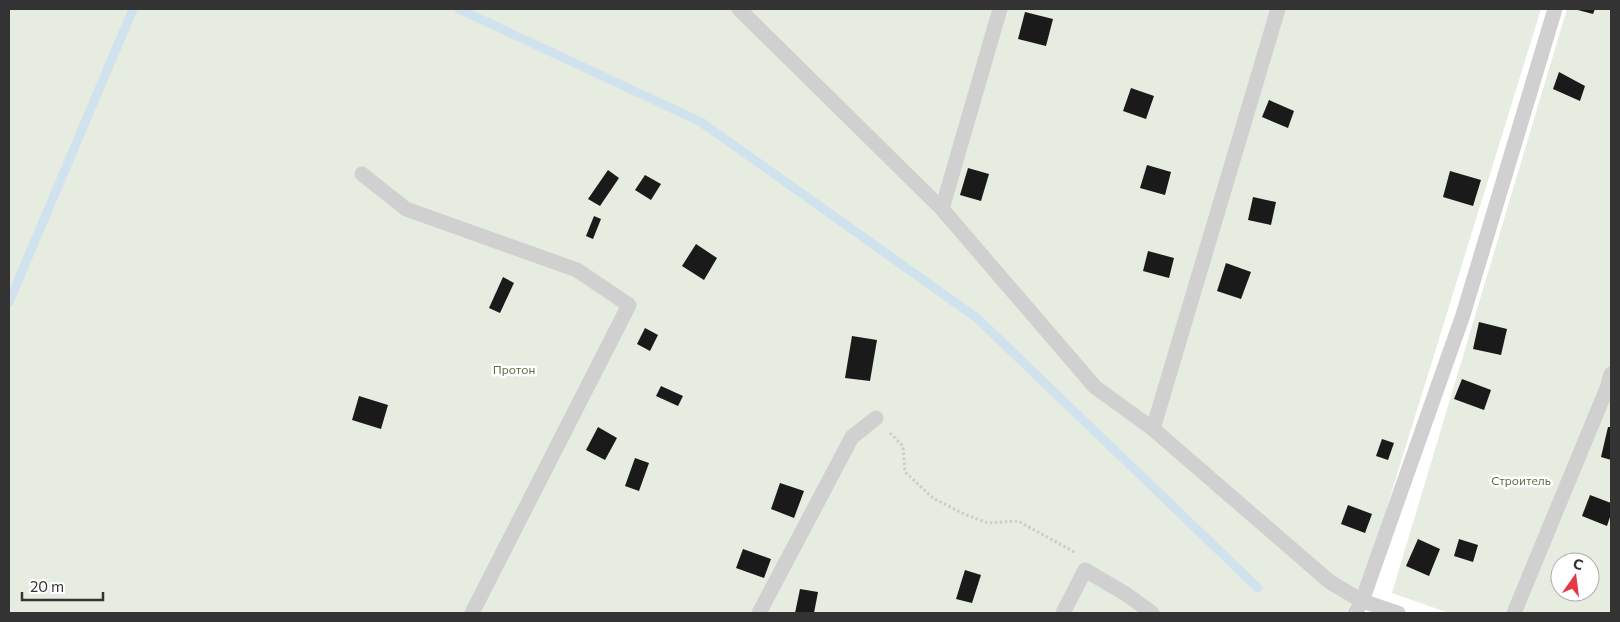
<svg xmlns="http://www.w3.org/2000/svg" width="1620" height="622" font-family="Commissioner,sans-serif">
	<style>
		.green { fill: #e6ecdf; fill-rule: evenodd }
		.lines { fill: none; stroke-linecap: round; stroke-linejoin: round }
		.stream { stroke: #cfe2ee; stroke-width: 9 }
		.building { fill: #1a1a1a }
		.path { stroke: #cdcdcd; stroke-width: 3; stroke-dasharray: 2.5 2.5; stroke-linecap: butt }
		.service { stroke: #d0d0d0; stroke-width: 15 }
		.labels { text-anchor: middle; stroke-width: 5; stroke-linejoin: round; paint-order: stroke }
		.park-label { font-size: 12px; fill: #56703f; stroke: #fff }
	</style>
	<rect width="100%" height="100%" fill="#fff"/>
	<!-- green -->
	<g class="green">
		<polygon points="9,9 1541,9 1366,575 1346,613 9,613"/>
		<path d="M 1567,9 L 1611,9 L 1611,613 L 1449,613 L 1392,593 ZM 1560,562 L 1590,562 L 1590,592 L 1560,592 Z"/>
	</g>
	<g class="lines">
		<!-- stream -->
		<g class="stream">
			<polyline points="459,9 701,122 977,318 1258,588"/>
			<polyline points="9,302 133,9"/>
		</g>
	</g>
	<!-- building -->
	<g class="building">
		<polygon points="1574,9 1595,9 1593,14"/>
		<polygon points="1025,12 1053,19 1046,46 1018,39"/>
		<polygon points="1559,72 1585,86 1580,101 1553,89"/>
		<polygon points="1131,88 1154,96 1146,119 1123,111"/>
		<polygon points="1269,100 1294,111 1288,128 1262,117"/>
		<polygon points="1147,165 1171,172 1165,195 1140,188"/>
		<polygon points="968,168 989,174 981,201 960,195"/>
		<polygon points="608,170 619,178 600,206 588,199"/>
		<polygon points="1450,171 1481,180 1473,206 1443,197"/>
		<polygon points="645,175 661,184 651,200 635,190"/>
		<polygon points="1253,197 1276,202 1271,225 1248,220"/>
		<polygon points="594,216 601,219 593,239 586,236"/>
		<polygon points="696,244 717,258 704,280 682,266"/>
		<polygon points="1148,251 1174,258 1169,278 1143,271"/>
		<polygon points="1226,263 1251,272 1241,299 1217,291"/>
		<polygon points="503,277 514,283 500,313 489,308"/>
		<polygon points="1479,322 1507,329 1501,355 1473,349"/>
		<polygon points="645,328 658,335 650,351 637,344"/>
		<polygon points="852,336 877,340 870,381 845,378"/>
		<polygon points="1462,379 1491,390 1484,410 1454,399"/>
		<polygon points="661,386 683,396 678,406 656,396"/>
		<polygon points="359,396 388,405 381,429 352,420"/>
		<polygon points="598,427 617,438 605,460 586,450"/>
		<polygon points="1608,427 1611,427 1611,460 1601,457"/>
		<polygon points="1382,439 1394,443 1388,460 1376,456"/>
		<polygon points="635,458 649,463 639,491 625,486"/>
		<polygon points="780,483 804,491 794,518 771,509"/>
		<polygon points="1590,495 1611,503 1611,514 1607,526 1582,516"/>
		<polygon points="1348,505 1372,514 1365,533 1341,524"/>
		<polygon points="1418,539 1440,549 1429,576 1406,566"/>
		<polygon points="1459,539 1478,545 1473,562 1454,556"/>
		<polygon points="743,549 771,559 764,578 736,568"/>
		<polygon points="965,570 981,575 972,603 956,599"/>
		<polygon points="800,589 818,592 814,613 795,613"/>
	</g>
	<g class="lines">
		<!-- path -->
		<polyline class="path" points="890,433 903,446 905,472 933,498 964,514 988,523 1018,521 1076,553"/>
		<!-- service -->
		<g class="service">
			<polyline points="739,9 942,209 1095,387 1153,429 1330,582 1362,601 1398,613"/>
			<polyline points="362,174 406,209 577,270 629,305 472,613"/>
			<polyline points="942,209 1000,9"/>
			<polyline points="1153,429 1278,9"/>
			<polyline points="759,613 852,437 876,418"/>
			<polyline points="1063,613 1085,570 1126,594 1152,613"/>
			<polyline points="1355,613 1362,601 1463,315 1555,9"/>
			<polyline points="1514,613 1607,388 1611,374"/>
		</g>
	</g>
	<g class="labels">
		<!-- park labels -->
		<g class="park-label">
			<text x="514" y="374">Протон</text>
			<text x="1521" y="485">Строитель</text>
		</g>
	</g>
	<!-- border -->
	<rect width="1620" height="622" fill="none" stroke="#333333" stroke-width="20"/>
	<!-- north arrow -->
	<g transform="translate(1575 577) rotate(14)"><circle r="24" fill="#ffffff" stroke="#adadad"/>
	<path d="M0-4L9 19L0 12L-9 19Z" fill="#e63946"/>
	<text y="-8" font-size="14" font-weight="bold" text-anchor="middle" fill="#333333">С</text>
	</g>
	<!-- scale -->
	<path d="M22 592v8h81v-8" fill="none" stroke="#333333" stroke-width="2.5"/>
	<text x="30" y="592" font-size="15" fill="#333333" stroke="#ffffff" stroke-width="4" paint-order="stroke">20 m</text>
</svg>
